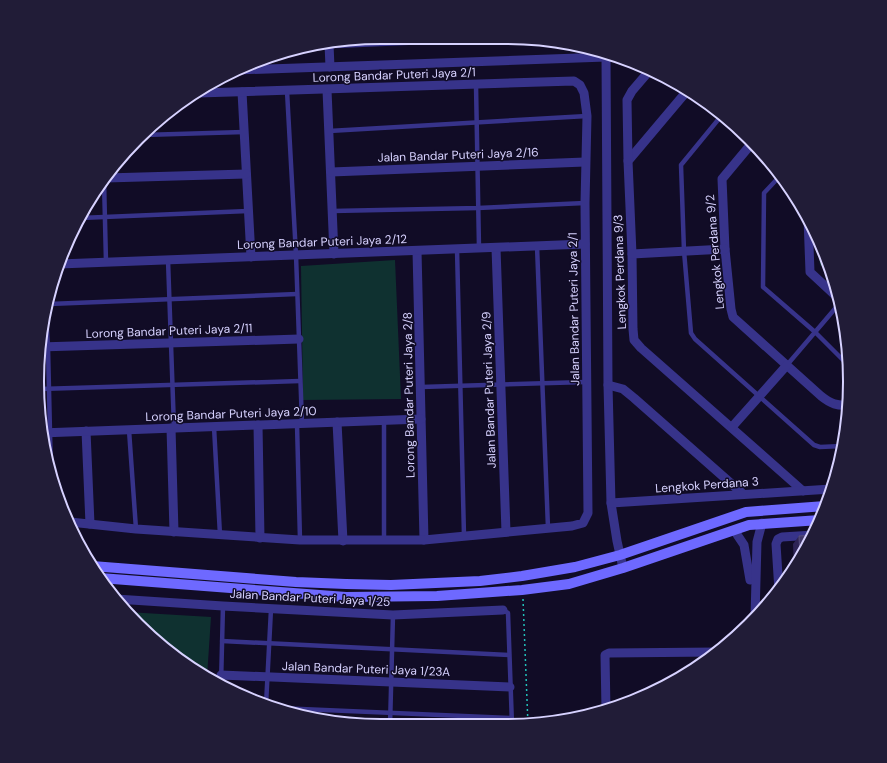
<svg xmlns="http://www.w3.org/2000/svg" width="887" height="763" font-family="'DM Sans',sans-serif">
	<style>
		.green { fill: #0f3130 }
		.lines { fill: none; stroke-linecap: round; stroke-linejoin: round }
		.path { stroke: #22c2ba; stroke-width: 1.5; stroke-dasharray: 2 3; stroke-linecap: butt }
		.lane { stroke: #37338a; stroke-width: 4.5 }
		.street { stroke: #37338a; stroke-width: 9 }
		.secondary { stroke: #6e69ff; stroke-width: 10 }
		.wall { fill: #2e2456 }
		.building { fill: #403768; stroke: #584f80 }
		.labels { text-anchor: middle; stroke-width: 3; stroke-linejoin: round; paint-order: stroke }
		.street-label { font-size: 12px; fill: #d7d2ff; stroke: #110c26 }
		.rim { fill: none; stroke: #d7d2ff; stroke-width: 2 }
	</style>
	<rect width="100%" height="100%" fill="#110c26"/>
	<!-- green -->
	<g class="green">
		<polygon points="818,241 832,271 833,275 820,265"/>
		<polygon points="395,260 401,399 303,400 301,266"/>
		<path d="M 127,612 L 211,617 L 207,677 C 180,663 147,636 127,612 Z"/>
	</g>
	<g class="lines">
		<!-- path -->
		<polyline class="path" points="523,599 528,725"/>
		<!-- lane -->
		<g class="lane">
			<polyline points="476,85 479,248"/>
			<polyline points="287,91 296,255 302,424"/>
			<polyline points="722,115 681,165 684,251 691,333 695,339 814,445 820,447 842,446"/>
			<polyline points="329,131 587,116"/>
			<polyline points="143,135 244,132"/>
			<polyline points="780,176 764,193 763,287 815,332 844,361 848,362"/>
			<polyline points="104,180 106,262"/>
			<polyline points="332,211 478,208 585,203"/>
			<polyline points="80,218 248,211"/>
			<polyline points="537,246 548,528"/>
			<polyline points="457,249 464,536"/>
			<polyline points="168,260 174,428"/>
			<polyline points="49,304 297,294"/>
			<polyline points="46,315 48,347 51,475"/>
			<polyline points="787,365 839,304"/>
			<polyline points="421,387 586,382"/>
			<polyline points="40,389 300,381"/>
			<polyline points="384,421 384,541"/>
			<polyline points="297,424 300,540"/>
			<polyline points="214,427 220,535"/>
			<polyline points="129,430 136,529"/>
			<polyline points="778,578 787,578"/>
			<polyline points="503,610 508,613 512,725"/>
			<polyline points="222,641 509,655"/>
			<polyline points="221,684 223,606"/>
			<polyline points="266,705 271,609"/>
			<polyline points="278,708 511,718"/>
			<polyline points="390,726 393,615"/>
		</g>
		<!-- street -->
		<g class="street">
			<polyline points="328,44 467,38"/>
			<polyline points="329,44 330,67"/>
			<polyline points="606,57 608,385 611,503 617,541 623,568"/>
			<polyline points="237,70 606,57"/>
			<polyline points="327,90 334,254"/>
			<polyline points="687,91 628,161 632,254 633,329 634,340 641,348 803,491"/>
			<polyline points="242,92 251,257"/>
			<path d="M 752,143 L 722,179 L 725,249 L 731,309 L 733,317 L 821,396 C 831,404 837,406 849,405"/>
			<polyline points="628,161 627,100 632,91 650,70"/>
			<polyline points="331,172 585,162"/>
			<polyline points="106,178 246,174"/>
			<polyline points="808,218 810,272 838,298"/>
			<polyline points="496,248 506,532"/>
			<polyline points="417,251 424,540"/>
			<polyline points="632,254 725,249"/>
			<polyline points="59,264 585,244"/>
			<polyline points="40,347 299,339"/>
			<polyline points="608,385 623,389 634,398 743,494"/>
			<polyline points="337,422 343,541"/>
			<polyline points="258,425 260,538"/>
			<polyline points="732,427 787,365"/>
			<polyline points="171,428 174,532"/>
			<polyline points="86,431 90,524"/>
			<polyline points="41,433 421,419"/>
			<polyline points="611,503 831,489"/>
			<polyline points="70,522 136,529 300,540 424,540 572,526 583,523 588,513 585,203 587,116 584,93 580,85 574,81 198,93"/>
			<polyline points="734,530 744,545 750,580"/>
			<polyline points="779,591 776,544 778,539 782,537 814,535"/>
			<polyline points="116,599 223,606 393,615 503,610"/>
			<polyline points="755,617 757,542 762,523"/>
			<polyline points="221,675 510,687"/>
			<polyline points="606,710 605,655 609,653 716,652"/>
		</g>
		<!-- secondary -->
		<g class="secondary">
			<polyline points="92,566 296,582 346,584 391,585 480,581 522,576 575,567 620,555 746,512 825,506"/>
			<polyline points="100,578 346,597 437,596 522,590 569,584 623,568 749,525 820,520"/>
		</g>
	</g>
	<!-- wall -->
	<polygon class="wall" points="814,535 794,567 793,544 799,536"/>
	<!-- building -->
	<polygon class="building" points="814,535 800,557 799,536"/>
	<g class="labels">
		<!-- street labels -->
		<g class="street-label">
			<text transform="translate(394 75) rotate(-2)" y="4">Lorong Bandar Puteri Jaya 2/1</text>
			<text transform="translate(458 155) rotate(-2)" y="4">Jalan Bandar Puteri Jaya 2/16</text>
			<text transform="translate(322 242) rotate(-2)" y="4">Lorong Bandar Puteri Jaya 2/12</text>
			<text transform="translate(715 252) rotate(-95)" y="4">Lengkok Perdana 9/2</text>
			<text transform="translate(620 272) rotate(-92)" y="4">Lengkok Perdana 9/3</text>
			<text transform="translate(574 309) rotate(-91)" y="4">Jalan Bandar Puteri Jaya 2/1</text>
			<text transform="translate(169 331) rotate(-2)" y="4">Lorong Bandar Puteri Jaya 2/11</text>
			<text transform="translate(489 390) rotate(-92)" y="4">Jalan Bandar Puteri Jaya 2/9</text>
			<text transform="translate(409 395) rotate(-91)" y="4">Lorong Bandar Puteri Jaya 2/8</text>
			<text transform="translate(231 414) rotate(-2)" y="4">Lorong Bandar Puteri Jaya 2/10</text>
			<text transform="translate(707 485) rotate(-4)" y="4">Lengkok Perdana 3</text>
			<text transform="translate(310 598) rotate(3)" y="4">Jalan Bandar Puteri Jaya 1/25</text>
			<text transform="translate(366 669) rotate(2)" y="4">Jalan Bandar Puteri Jaya 1/23A</text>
		</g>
	</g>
	<!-- crop -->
	<path d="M0 0H887V763H0ZM381 44H506A337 337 0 0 1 843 381V382A337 337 0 0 1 506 719H381A337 337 0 0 1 44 382V381A337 337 0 0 1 381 44Z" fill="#211c37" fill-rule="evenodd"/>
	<path class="rim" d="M381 44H506A337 337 0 0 1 843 381V382A337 337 0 0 1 506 719H381A337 337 0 0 1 44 382V381A337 337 0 0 1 381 44Z"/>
</svg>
